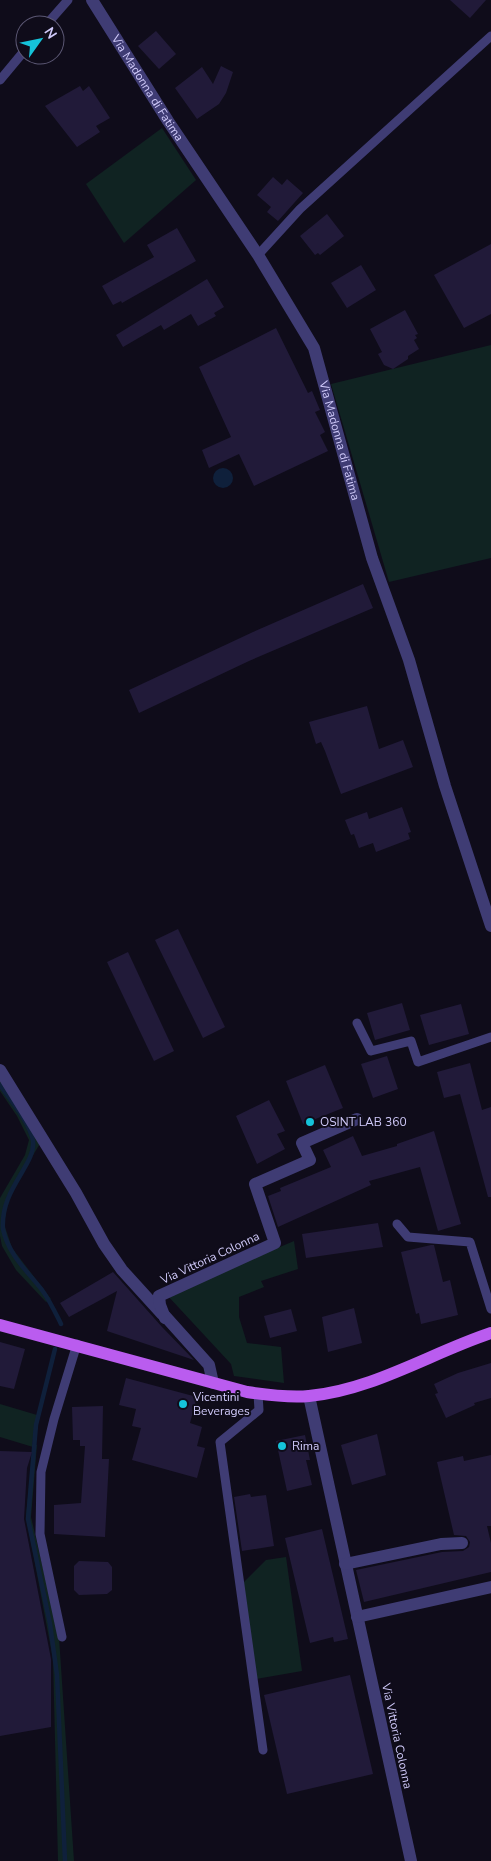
<svg xmlns="http://www.w3.org/2000/svg" width="491" height="1861" font-family="'Nunito Sans',sans-serif">
	<style>
		.green { fill: #102322 }
		.water { fill: #0f203b }
		.lines { fill: none; stroke-linecap: round; stroke-linejoin: round }
		.stream { stroke: #0f203b; stroke-width: 4.5 }
		.building { fill: #211a39 }
		.service { stroke: #3f3c74; stroke-width: 9 }
		.minor { stroke: #3f3c74; stroke-width: 12 }
		.primary { stroke: #ba5cef; stroke-width: 12 }
		.poi-dot { fill: #15c3da; stroke: #0f0c1a; stroke-width: 2 }
		.labels { text-anchor: middle; stroke-width: 4; stroke-linejoin: round; paint-order: stroke }
		.street-label { font-size: 12px; fill: #d0cafa; stroke: #0f0c1a }
		.poi-label { font-size: 12px; fill: #d0cafa; stroke: #0f0c1a; text-anchor: start }
	</style>
	<rect width="100%" height="100%" fill="#0f0c1a"/>
	<!-- green -->
	<g class="green">
		<polygon points="162,128 196,180 124,243 86,184"/>
		<polygon points="491,345 491,558 389,582 331,384"/>
		<polygon points="0,1074 41,1142 15,1185 8,1202 4,1224 12,1248 51,1299 46,1302 16,1270 2,1246 0,1236 0,1198 25,1155 29,1140 17,1116 0,1091"/>
		<polygon points="294,1241 298,1269 261,1281 264,1287 239,1297 239,1317 247,1343 281,1347 284,1383 234,1376 231,1364 167,1295"/>
		<polygon points="0,1404 37,1415 32,1445 37,1445 31,1517 59,1637 74,1861 58,1861 53,1659 26,1516 33,1447 0,1437"/>
		<polygon points="286,1557 302,1671 256,1679 243,1583 266,1560"/>
	</g>
	<!-- water -->
	<circle class="water" cx="223" cy="478" r="10"/>
	<g class="lines">
		<!-- stream -->
		<g class="stream">
			<path d="M 0,1085 C 10,1099 31,1125 33,1141 C 36,1165 0,1189 3,1229 C 8,1254 28,1272 42,1290 C 50,1301 55,1312 61,1324"/>
			<polyline points="55,1349 36,1425 28,1519 50,1624 57,1675 65,1861"/>
		</g>
	</g>
	<!-- building -->
	<g class="building">
		<polygon points="450,0 486,0 470,18"/>
		<polygon points="156,31 176,54 159,69 138,46"/>
		<polygon points="221,66 233,72 226,93 219,104 197,119 175,88 202,67 213,84"/>
		<polygon points="80,86 83,91 89,86 110,118 96,126 100,132 77,147 45,106"/>
		<polygon points="273,177 282,185 287,179 303,193 278,221 267,212 271,207 257,195"/>
		<polygon points="327,214 344,236 320,255 318,253 315,255 300,236"/>
		<polygon points="177,228 196,261 122,303 121,301 113,305 102,286 154,257 147,245"/>
		<polygon points="491,244 491,314 464,328 434,275"/>
		<polygon points="361,265 376,290 347,308 331,283"/>
		<polygon points="207,279 224,307 214,313 216,316 198,326 191,314 164,330 161,325 123,347 116,335"/>
		<polygon points="405,310 418,334 415,335 417,338 414,340 419,349 408,356 408,359 393,369 384,365 378,354 382,352 370,329"/>
		<polygon points="276,328 308,393 312,391 320,410 315,412 325,432 320,435 328,451 254,486 239,454 209,468 202,450 231,437 199,367"/>
		<polygon points="363,584 373,608 249,661 139,713 129,690 253,632"/>
		<polygon points="367,706 379,749 403,740 413,767 341,794 325,751 321,742 316,744 309,722"/>
		<polygon points="402,807 411,832 408,833 410,839 376,852 373,843 359,848 354,834 351,835 345,820 367,812 369,819"/>
		<polygon points="178,929 225,1027 203,1038 155,940"/>
		<polygon points="128,952 174,1051 154,1061 107,962"/>
		<polygon points="402,1003 410,1030 375,1040 367,1013"/>
		<polygon points="461,1004 469,1034 429,1045 420,1015"/>
		<polygon points="387,1056 398,1089 373,1098 361,1064"/>
		<polygon points="470,1063 482,1110 491,1107 491,1197 488,1197 460,1094 444,1098 437,1072"/>
		<polygon points="325,1065 343,1108 303,1124 286,1081"/>
		<polygon points="269,1100 285,1131 277,1134 285,1149 257,1164 236,1116"/>
		<polygon points="434,1131 461,1224 438,1231 420,1167 369,1181 371,1185 278,1227 268,1196 281,1191 280,1188 331,1167 323,1150 353,1136 362,1156 397,1146 397,1144"/>
		<polygon points="378,1223 383,1247 306,1258 302,1234"/>
		<polygon points="431,1245 434,1245 443,1282 450,1280 458,1315 421,1324 419,1313 416,1314 401,1252"/>
		<polygon points="113,1272 162,1327 194,1360 107,1331 117,1291 69,1317 60,1303"/>
		<polygon points="354,1308 362,1343 328,1352 322,1317"/>
		<polygon points="291,1309 297,1331 270,1338 264,1316"/>
		<polygon points="0,1342 25,1349 14,1389 0,1386"/>
		<polygon points="491,1363 491,1398 474,1403 475,1405 446,1418 435,1394 438,1393 434,1384 458,1373"/>
		<polygon points="126,1378 197,1397 190,1423 202,1427 197,1446 205,1448 197,1478 132,1460 141,1428 132,1426 136,1409 119,1405"/>
		<polygon points="103,1406 102,1459 109,1459 105,1537 54,1534 54,1505 81,1503 85,1446 80,1446 80,1440 73,1440 72,1407"/>
		<polygon points="377,1434 386,1475 352,1485 341,1445"/>
		<polygon points="305,1435 310,1460 306,1460 312,1485 287,1491 276,1441"/>
		<polygon points="0,1451 32,1452 27,1468 24,1519 51,1659 51,1727 0,1736"/>
		<polygon points="491,1455 491,1526 487,1526 491,1543 491,1572 364,1602 356,1570 442,1552 463,1551 469,1547 470,1542 466,1536 454,1535 437,1462 463,1456 464,1461"/>
		<polygon points="250,1494 251,1497 266,1495 274,1546 242,1551 234,1497"/>
		<polygon points="322,1529 348,1639 334,1642 333,1637 310,1643 285,1538"/>
		<polygon points="79,1561 108,1562 112,1567 112,1590 107,1594 79,1595 74,1590 74,1566"/>
		<polygon points="350,1675 373,1774 287,1794 264,1695"/>
	</g>
	<g class="lines">
		<!-- service -->
		<g class="service">
			<polyline points="46,25 68,0"/>
			<polyline points="0,80 25,50"/>
			<polyline points="258,255 300,209 491,36"/>
			<polyline points="357,1023 371,1051 411,1041 418,1062 491,1037"/>
			<polyline points="397,1224 408,1237 470,1242 491,1309"/>
			<polyline points="258,1394 259,1410 220,1442 263,1750"/>
			<polyline points="62,1637 40,1534 41,1472 54,1419 77,1344"/>
		</g>
		<!-- minor -->
		<g class="minor">
			<path id="s1" d="M 92,0 L 168,121 L 258,255 L 314,348 L 372,558 L 409,660 L 445,786 L 491,926"/>
			<polyline points="0,1070 76,1193 104,1244 122,1270 162,1314"/>
			<polyline points="165,1316 209,1365 213,1383"/>
			<polyline points="165,1318 160,1305 159,1296 275,1243 255,1184 310,1160 302,1143 357,1119"/>
			<polyline points="309,1396 411,1861"/>
			<polyline points="345,1564 441,1544 462,1543"/>
			<polyline points="357,1617 491,1587"/>
		</g>
		<!-- primary -->
		<path class="primary" d="M 0,1325 L 247,1392 C 267,1395 289,1398 309,1396 C 373,1390 431,1353 491,1333"/>
	</g>
	<!-- markers -->
	<g class="poi-dot">
		<circle cx="310" cy="1122" r="5"/>
		<circle cx="183" cy="1404" r="5"/>
		<circle cx="282" cy="1446" r="5"/>
	</g>
	<g class="labels">
		<!-- street labels -->
		<g class="street-label">
			<text dy="4" stroke="none"><textPath href="#s1" startOffset="104">Via Madonna di Fatima</textPath></text>
			<text dy="4" stroke="none"><textPath href="#s1" startOffset="509">Via Madonna di Fatima</textPath></text>
			<text transform="translate(210 1258) rotate(-25)" y="4">Via Vittoria Colonna</text>
			<text transform="translate(397 1736) rotate(78)" y="4">Via Vittoria Colonna</text>
		</g>
		<!-- poi labels -->
		<g class="poi-label">
			<text x="320" y="1126">OSINT LAB 360</text>
			<text x="193" y="1401">Vicentini<tspan x="193" dy="14">Beverages</tspan></text>
			<text x="292" y="1450">Rima</text>
		</g>
	</g>
	<!-- north arrow -->
	<g transform="translate(40 40) rotate(57)"><circle r="24" fill="#0f0c1a" stroke="#5c5874"/>
	<path d="M0-4L9 19L0 12L-9 19Z" fill="#15c3da"/>
	<text y="-8" font-size="14" font-weight="bold" text-anchor="middle" fill="#d0cafa">N</text>
	</g>
</svg>
